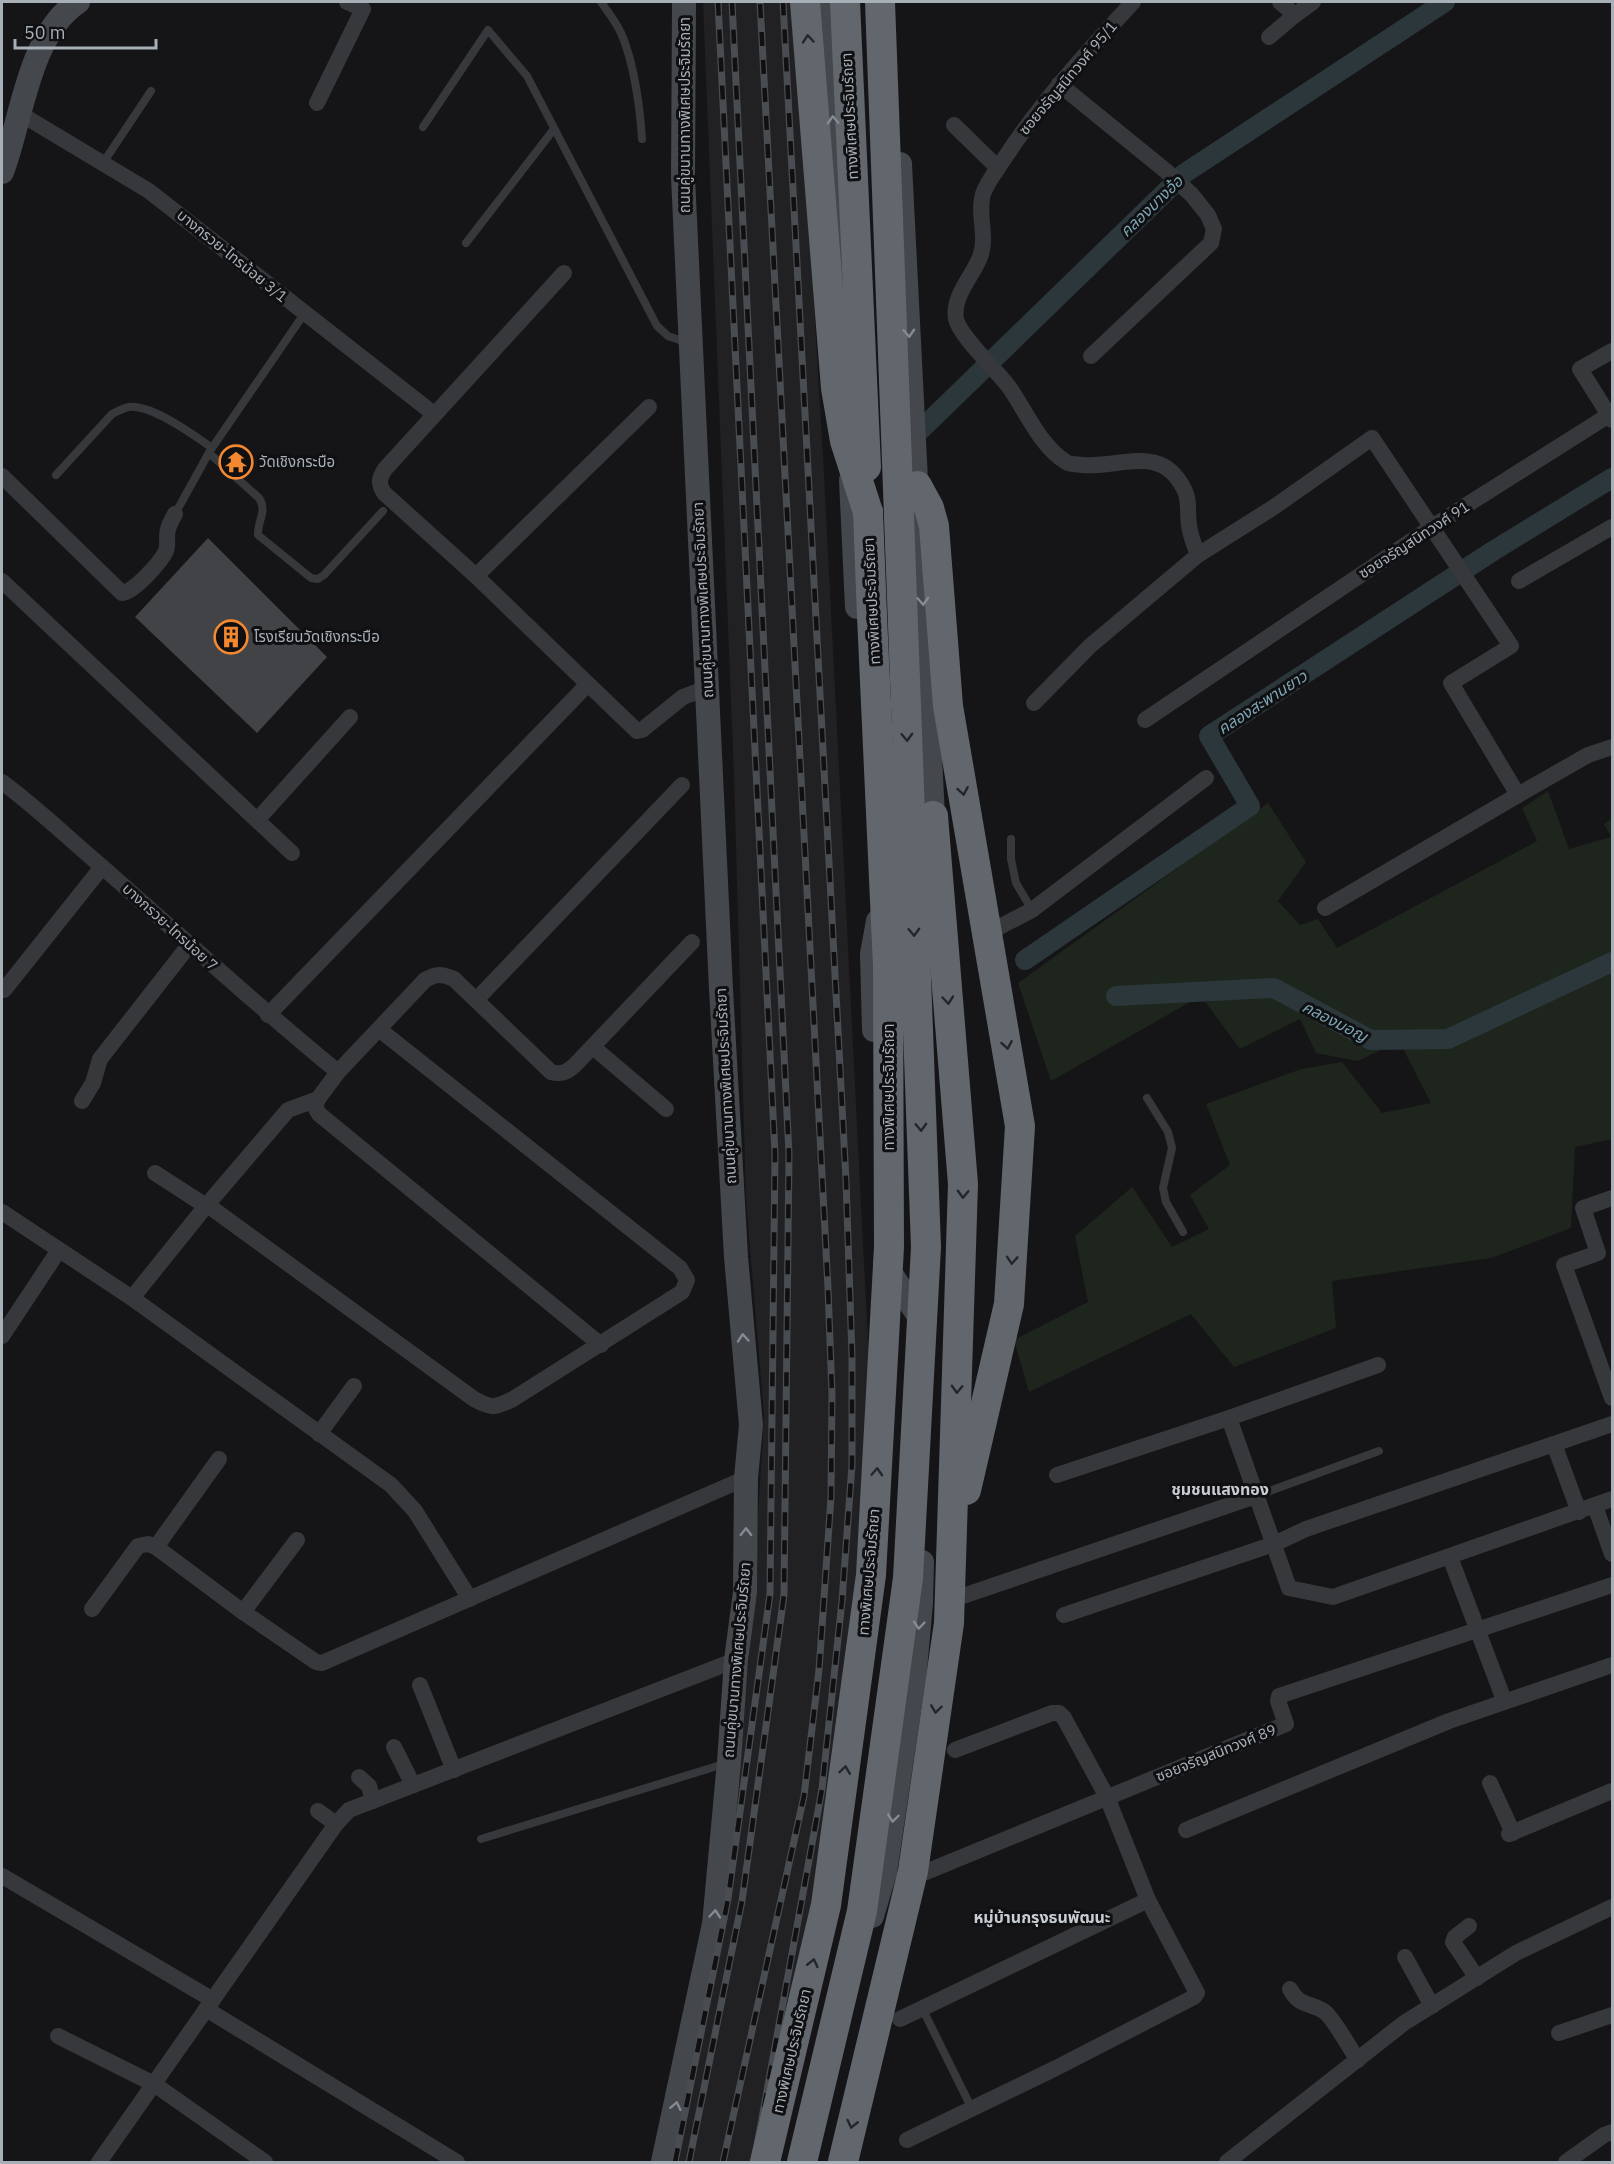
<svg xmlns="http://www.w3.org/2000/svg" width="1614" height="2164" font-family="'IBM Plex Sans','Noto Sans Thai',sans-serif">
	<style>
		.built { fill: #212124 }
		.green { fill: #1d251d }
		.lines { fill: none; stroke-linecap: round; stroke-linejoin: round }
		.canal { stroke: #2b373b; stroke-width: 20 }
		.building { fill: #414347 }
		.lane { stroke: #36383c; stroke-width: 8 }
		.street { stroke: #36383c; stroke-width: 16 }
		.secondary { stroke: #44474c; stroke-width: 24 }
		.highway { stroke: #62676d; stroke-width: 30 }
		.rail-casing { stroke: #494c51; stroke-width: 7 }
		.rail { stroke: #101012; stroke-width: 4.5; stroke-dasharray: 14; stroke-linecap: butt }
		.highway-bridge { stroke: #62676d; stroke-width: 30 }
		.oneway { stroke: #242629 }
		.oneway2 { stroke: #848b92 }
		.labels { text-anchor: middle; stroke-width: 6; stroke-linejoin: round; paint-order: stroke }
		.street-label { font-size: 15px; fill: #a7afb7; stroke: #101012 }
		.poi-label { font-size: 15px; fill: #a7afb7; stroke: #101012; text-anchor: start }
		.water-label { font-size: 16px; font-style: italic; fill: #7da5b3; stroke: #101012 }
		.neighbourhood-label { font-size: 16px; font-weight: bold; fill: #c8cdd3; stroke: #101012 }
	</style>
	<rect width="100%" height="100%" fill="#151517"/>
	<!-- built -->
	<polygon class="built" points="703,2 796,2 824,473 870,1381 856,1602 813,1909 758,2162 666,2162 728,1859 751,1635 764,1415 746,1200 734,776"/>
	<!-- green -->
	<polygon class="green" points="1548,791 1569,849 1611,837 1604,824 1612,819 1612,1139 1575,1147 1571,1228 1491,1258 1332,1281 1336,1328 1234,1367 1191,1314 1029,1392 1014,1340 1088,1302 1075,1236 1132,1187 1172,1247 1209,1229 1190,1195 1230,1165 1206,1104 1301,1069 1342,1062 1382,1113 1431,1103 1399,1041 1358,1061 1316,1053 1300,1019 1240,1049 1201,996 1051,1081 1018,983 1268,803 1306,862 1278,901 1300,925 1318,919 1337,948 1537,841 1522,808"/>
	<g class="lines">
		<!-- canal -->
		<g class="canal">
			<polyline points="907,443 1185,173 1445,2"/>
			<polyline points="1025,960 1250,806 1209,736 1493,551 1612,478"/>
			<polyline points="1116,996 1274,988 1371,1040 1448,1039 1612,962"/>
		</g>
	</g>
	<!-- building -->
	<polygon class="building" points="208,538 327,657 257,733 135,617"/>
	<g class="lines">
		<!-- lane -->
		<g class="lane">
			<path d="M 601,2 C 608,12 616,22 621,33 C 634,62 640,108 642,139"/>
			<polyline points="423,127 488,30 527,76 657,326 668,336 688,343"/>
			<polyline points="103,163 151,91"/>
			<polyline points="466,243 554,129"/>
			<path d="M 209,453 L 259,498 C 268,511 257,521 258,535 L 311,578 L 318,579 L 324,575 L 383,511"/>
			<path d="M 56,475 L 112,414 C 118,411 123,408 129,407 C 151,404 194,435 212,448 L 304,314"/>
			<polyline points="175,514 211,449"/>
			<polyline points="1011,839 1011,859 1016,883 1032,910"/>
			<polyline points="1147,1098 1168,1132 1172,1148 1163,1188 1166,1202 1183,1232"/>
			<polyline points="1256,1496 1379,1451"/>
			<polyline points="481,1839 727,1763"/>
			<polyline points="922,2008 972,2109"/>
		</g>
		<!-- street -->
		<g class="street">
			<path d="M 1133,2 C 1087,52 1041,102 1004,159 C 997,170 987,182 983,194 C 977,214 988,237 980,257 C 973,276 952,296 956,319 C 959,335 997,371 1009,387 C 1026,411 1040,446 1066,462 C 1071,465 1077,464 1083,465 C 1122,468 1161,443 1184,489 C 1190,499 1187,513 1189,525 C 1190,535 1194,545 1198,555"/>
			<polyline points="1295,15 1313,2"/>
			<polyline points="1269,37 1295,15 1280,2"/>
			<polyline points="1059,84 1166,171 1192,195 1208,215 1214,229 1211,243 1091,356"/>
			<polyline points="317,103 363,9 347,2"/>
			<polyline points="19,113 149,191 434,414"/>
			<polyline points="954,125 998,168"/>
			<polyline points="1612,351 1580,369 1612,420"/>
			<path d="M 2,476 L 122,593 C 133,593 161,562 166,551 C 168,546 167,541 167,536 C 167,528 171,521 175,514"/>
			<polyline points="476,576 649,407"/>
			<polyline points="2,581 292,853"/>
			<polyline points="1519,581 1612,527"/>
			<polyline points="588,684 637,731 642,730 683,697 707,688"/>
			<polyline points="1034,703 1090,646 1198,555 1274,507 1372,438 1511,646 1451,683 1518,795 1588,755 1612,747"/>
			<polyline points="1145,720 1432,527 1609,415"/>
			<path d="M 2,782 C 36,807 67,837 100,865 C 179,934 257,1006 338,1072"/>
			<polyline points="258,819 350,717"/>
			<polyline points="1325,908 1518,795"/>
			<polyline points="988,933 1032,910 1206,778"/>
			<polyline points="4,990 102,867"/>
			<polyline points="476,1000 682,785"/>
			<path d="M 268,1015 L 588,684 L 476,576 L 384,493 C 378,483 379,478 385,469 L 564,273"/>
			<polyline points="593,1047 666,1109"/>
			<path d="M 318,1099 L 288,1110 L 206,1206 L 213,1209 L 474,1399 C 492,1409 495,1408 513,1399 L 682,1292 L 687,1280 L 680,1268 L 380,1030"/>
			<polyline points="82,1101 93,1083 100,1059 190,944"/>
			<polyline points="1612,1198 1583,1208 1598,1253 1564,1265 1612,1398"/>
			<polyline points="2,1212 132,1298 391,1485 415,1511 470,1599"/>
			<polyline points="132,1298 206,1206 155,1173"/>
			<polyline points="2,1336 59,1250"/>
			<path d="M 601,1345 L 319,1114 L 315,1107 L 318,1099 L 338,1072 L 425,980 C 437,973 442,974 454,979 L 551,1072 C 562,1075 567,1072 575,1065 L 692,942"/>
			<polyline points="1229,1418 1289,1588 1333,1597 1612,1499"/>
			<polyline points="319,1434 354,1386"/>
			<polyline points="1554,1444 1579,1512"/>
			<polyline points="1057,1475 1229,1418 1378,1365"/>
			<polyline points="1595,1506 1612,1554"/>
			<polyline points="156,1547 219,1459"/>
			<polyline points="1450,1557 1504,1700"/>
			<polyline points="960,1597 1256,1496"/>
			<polyline points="92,1609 138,1546 148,1544 156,1547 243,1612 316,1662 322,1663 746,1478"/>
			<polyline points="243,1612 297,1540"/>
			<polyline points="1064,1615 1274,1544 1306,1529 1612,1424"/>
			<polyline points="420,1685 454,1770"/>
			<polyline points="394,1747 413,1785"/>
			<polyline points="359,1777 369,1786 373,1801"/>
			<polyline points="1490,1783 1513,1833"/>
			<polyline points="318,1811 336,1824"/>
			<polyline points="1186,1830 1449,1721 1612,1665"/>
			<polyline points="1509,1834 1612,1791"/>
			<polyline points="926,1872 1286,1724 1278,1701 1279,1696 1612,1585"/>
			<polyline points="2,1876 213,2000"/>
			<polyline points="1469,1926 1455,1937 1453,1942 1477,1978"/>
			<polyline points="1405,1957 1432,2006"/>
			<path d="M 1290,1989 C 1299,2007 1311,2002 1325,2012 C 1334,2019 1350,2049 1358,2060"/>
			<polyline points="206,2009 457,2162"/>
			<polyline points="900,2019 1148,1900"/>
			<polyline points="1559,2033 1612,2015"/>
			<polyline points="58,2036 154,2084 265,2162"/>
			<polyline points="907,2140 1056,2068 1194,1997 1197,1993 1148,1900 1107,1797 1064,1718 1059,1713 1052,1713 955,1750"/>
			<polyline points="99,2162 336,1824 349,1810 736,1660"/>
			<polyline points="1227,2162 1404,2023 1516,1953 1612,1907"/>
			<polyline points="1566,2162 1604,2135 1612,2132"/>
		</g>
		<!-- secondary -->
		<g class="secondary">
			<polyline points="826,2 842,290"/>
			<polyline points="900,164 933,816 920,828"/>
			<path d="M 2,172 C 22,120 28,35 78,2"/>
			<polyline points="851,480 857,607"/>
			<polyline points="874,1030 872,954 878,921"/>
			<polyline points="885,1262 889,1271 923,1322 923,1327"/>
			<polyline points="872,1916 885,1872 915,1670 921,1603 922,1562"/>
			<polyline points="663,2162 714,1924 729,1762 736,1660 745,1592 746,1478 751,1425 736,1257 721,989 683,177 684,2"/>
		</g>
		<!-- highway -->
		<g class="highway">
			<polyline points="917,486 929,508 934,526 948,706 1020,1126 1009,1304 966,1490"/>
			<polyline points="868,512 872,616"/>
			<polyline points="843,2162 913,1871 949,1623 963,1184 933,816"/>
		</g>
		<!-- rail casing -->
		<g class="rail-casing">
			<g id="rail">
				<polyline points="675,2162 728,1899 770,1594 775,1154 718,2"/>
				<polyline points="689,2162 742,1901 784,1595 789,1154 732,2"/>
				<polyline points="723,2162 804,1796 819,1670 831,1497 832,1394 828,1288 760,2"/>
				<polyline points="754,2162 822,1789 842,1601 852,1465 852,1356 846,1180 783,2"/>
			</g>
		</g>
		<!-- rail -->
		<use href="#rail" class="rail"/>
		<!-- highway-bridge -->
		<g class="highway-bridge">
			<polyline points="805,2 836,388 845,441 868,512"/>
			<polyline points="845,2 866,467"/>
			<polyline points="765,2162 826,1905 871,1575 889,1247 888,966 872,616"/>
			<polyline points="802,2162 862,1911 908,1578 926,1247 880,2"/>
		</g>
	</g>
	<!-- one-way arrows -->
	<defs><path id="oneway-chevron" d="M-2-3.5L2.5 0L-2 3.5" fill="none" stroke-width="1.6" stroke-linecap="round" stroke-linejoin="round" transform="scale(1.5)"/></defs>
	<g class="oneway">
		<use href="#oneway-chevron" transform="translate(808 39) rotate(-95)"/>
		<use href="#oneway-chevron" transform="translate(907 737) rotate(88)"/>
		<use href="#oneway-chevron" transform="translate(963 791) rotate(80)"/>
		<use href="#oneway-chevron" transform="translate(914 932) rotate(88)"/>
		<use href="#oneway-chevron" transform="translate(948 1000) rotate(85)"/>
		<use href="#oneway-chevron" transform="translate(1007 1045) rotate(80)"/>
		<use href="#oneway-chevron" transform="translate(921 1127) rotate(88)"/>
		<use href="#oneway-chevron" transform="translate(963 1194) rotate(92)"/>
		<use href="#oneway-chevron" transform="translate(1012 1260) rotate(94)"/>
		<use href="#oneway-chevron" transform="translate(957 1389) rotate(92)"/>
		<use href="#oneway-chevron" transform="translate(877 1472) rotate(-87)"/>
		<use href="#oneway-chevron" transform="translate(936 1709) rotate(98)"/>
		<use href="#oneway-chevron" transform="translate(845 1770) rotate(-82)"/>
		<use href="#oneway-chevron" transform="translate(813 1963) rotate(-77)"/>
		<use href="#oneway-chevron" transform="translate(852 2124) rotate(103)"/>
	</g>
	<g class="oneway2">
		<use href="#oneway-chevron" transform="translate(833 120) rotate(-93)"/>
		<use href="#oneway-chevron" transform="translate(909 333) rotate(87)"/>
		<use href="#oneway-chevron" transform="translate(923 601) rotate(87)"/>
		<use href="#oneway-chevron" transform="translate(743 1338) rotate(-95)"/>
		<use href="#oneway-chevron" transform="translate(746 1532) rotate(-89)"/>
		<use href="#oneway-chevron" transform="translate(919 1625) rotate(95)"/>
		<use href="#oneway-chevron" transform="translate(893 1818) rotate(98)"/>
		<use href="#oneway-chevron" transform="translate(715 1914) rotate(-85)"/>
		<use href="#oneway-chevron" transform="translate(676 2106) rotate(-78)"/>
	</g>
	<!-- icons -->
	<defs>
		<g id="temple-ring" transform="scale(1.725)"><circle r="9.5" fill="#101012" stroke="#f48830" stroke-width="1.5"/><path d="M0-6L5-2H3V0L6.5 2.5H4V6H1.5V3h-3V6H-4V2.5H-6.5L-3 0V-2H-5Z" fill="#f48830"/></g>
		<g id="building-ring" transform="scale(1.725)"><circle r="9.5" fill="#101012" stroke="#f48830" stroke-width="1.5"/><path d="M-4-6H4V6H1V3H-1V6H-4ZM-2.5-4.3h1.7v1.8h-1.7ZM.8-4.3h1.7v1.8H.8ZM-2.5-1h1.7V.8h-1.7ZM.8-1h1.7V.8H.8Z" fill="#f48830"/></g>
	</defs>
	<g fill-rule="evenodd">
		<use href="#temple-ring" x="236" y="462"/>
		<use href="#building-ring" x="231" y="637"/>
	</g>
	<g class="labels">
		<!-- street labels -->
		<g class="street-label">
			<text transform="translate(1068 78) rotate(-50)" y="5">ซอยจรัญสนิทวงศ์ 95/1</text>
			<text transform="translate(685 115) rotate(-90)" y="5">ถนนคู่ขนานทางพิเศษประจิมรัถยา</text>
			<text transform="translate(850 116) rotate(-93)" y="5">ทางพิเศษประจิมรัถยา</text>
			<text transform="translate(232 256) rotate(39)" y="5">บางกรวย-ไทรน้อย 3/1</text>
			<text transform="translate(1414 540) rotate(-33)" y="5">ซอยจรัญสนิทวงศ์ 91</text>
			<text transform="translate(703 600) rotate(-93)" y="5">ถนนคู่ขนานทางพิเศษประจิมรัถยา</text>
			<text transform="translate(872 601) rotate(-93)" y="5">ทางพิเศษประจิมรัถยา</text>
			<text transform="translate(170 927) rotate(42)" y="5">บางกรวย-ไทรน้อย 7</text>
			<text transform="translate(726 1086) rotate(-93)" y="5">ถนนคู่ขนานทางพิเศษประจิมรัถยา</text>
			<text transform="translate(889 1087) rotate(-90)" y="5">ทางพิเศษประจิมรัถยา</text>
			<text transform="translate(869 1572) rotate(-85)" y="5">ทางพิเศษประจิมรัถยา</text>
			<text transform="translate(737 1660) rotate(-85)" y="5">ถนนคู่ขนานทางพิเศษประจิมรัถยา</text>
			<text transform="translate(1216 1753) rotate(-22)" y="5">ซอยจรัญสนิทวงศ์ 89</text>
			<text transform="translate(792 2051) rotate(-77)" y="5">ทางพิเศษประจิมรัถยา</text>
		</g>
		<!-- poi labels -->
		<g class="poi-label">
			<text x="259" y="467">วัดเชิงกระบือ</text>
			<text x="254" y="642">โรงเรียนวัดเชิงกระบือ</text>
		</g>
		<!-- water labels -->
		<g class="water-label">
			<text transform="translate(1151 206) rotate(-44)" y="6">คลองบางอ้อ</text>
			<text transform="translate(1262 702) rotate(-33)" y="6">คลองสะพานยาว</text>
			<text transform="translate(1335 1021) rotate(27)" y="6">คลองมอญ</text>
		</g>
		<!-- neighbourhood labels -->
		<g class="neighbourhood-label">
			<text x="1220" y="1495">ชุมชนแสงทอง</text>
			<text x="1042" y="1923">หมู่บ้านกรุงธนพัฒนะ</text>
		</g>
	</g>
	<!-- border -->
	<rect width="1614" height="2164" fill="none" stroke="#a7afb7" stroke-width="6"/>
	<!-- scale -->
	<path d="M15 39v9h141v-9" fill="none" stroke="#a7afb7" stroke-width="3"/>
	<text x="24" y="39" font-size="18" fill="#a7afb7" stroke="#101012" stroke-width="4.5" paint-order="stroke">50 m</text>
</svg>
